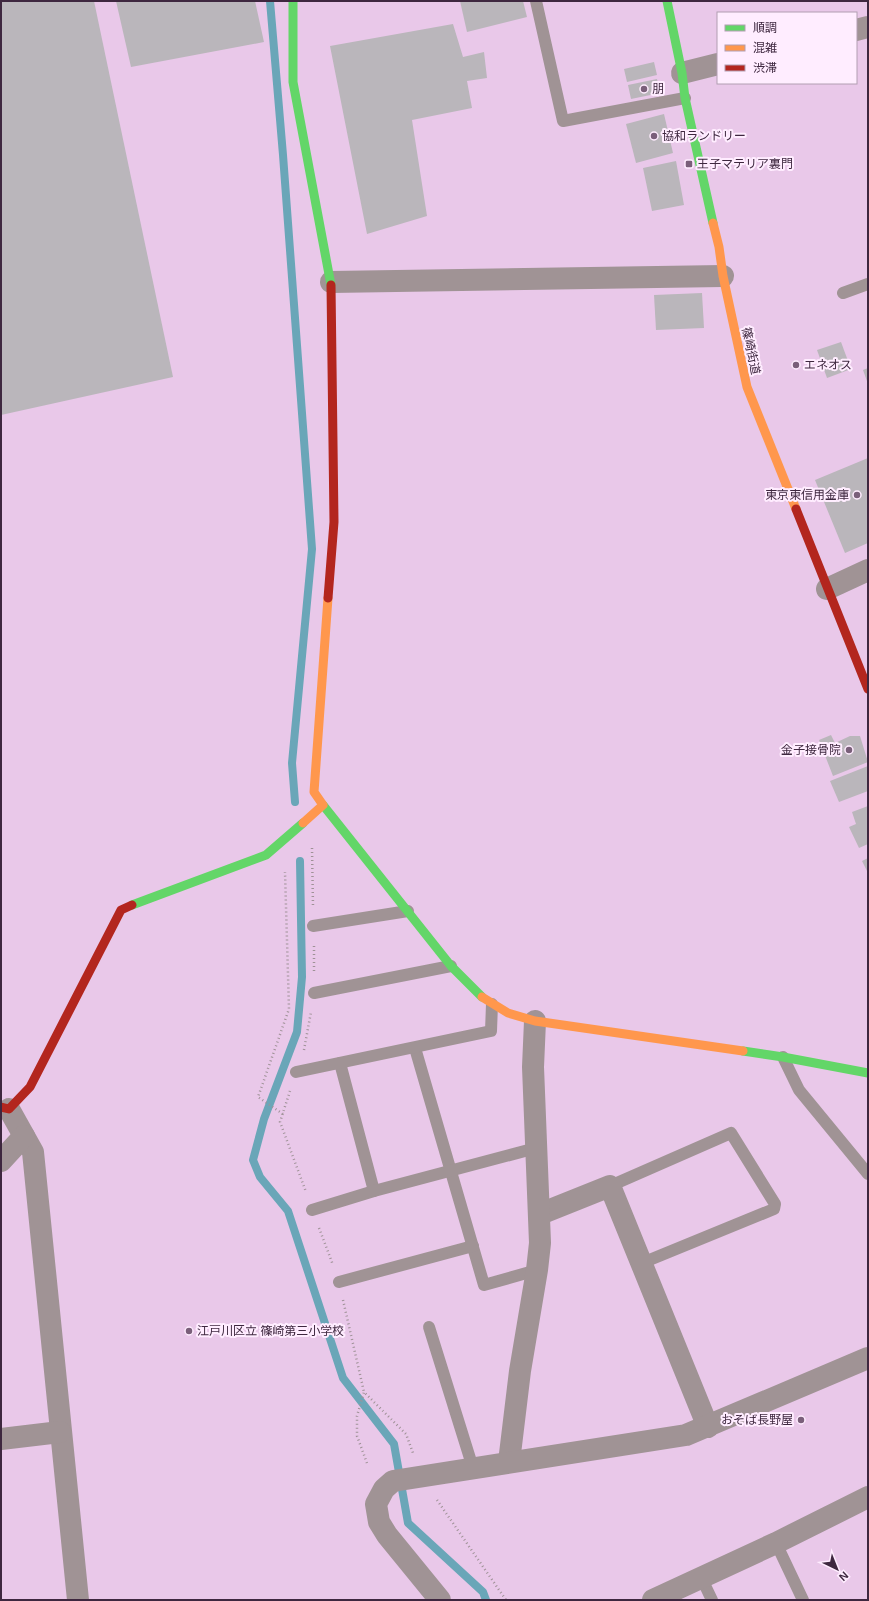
<svg xmlns="http://www.w3.org/2000/svg" width="869" height="1601" font-family="Helvetica,'Noto Sans JP',sans-serif">
	<style>
		.lines { fill: none; stroke-linecap: round; stroke-linejoin: round }
		.stream { stroke: #6aa6b8; stroke-width: 8 }
		.building { fill: #bab6bb }
		.path { stroke: #9f9297; stroke-width: 2.5; stroke-dasharray: 1 3; stroke-linecap: butt }
		.lane { stroke: #a09395; stroke-width: 12 }
		.street { stroke: #a09395; stroke-width: 22 }
		.fast { stroke: #63d668; stroke-width: 9 }
		.slow { stroke: #ff974d; stroke-width: 9 }
		.jam { stroke: #b3261e; stroke-width: 9 }
		.poi-dot { fill: #7a5f7a; stroke: #ffedff; stroke-width: 1.5 }
		.labels { text-anchor: middle; stroke-width: 4; stroke-linejoin: round; paint-order: stroke }
		.poi-label { font-size: 12px; fill: #3e273f; stroke: #ffedff; text-anchor: start }
		.street-label { font-size: 12px; fill: #3e273f; stroke: #ffedff }
	</style>
	<rect width="100%" height="100%" fill="#e9c8e9"/>
	<g class="lines">
		<!-- stream -->
		<g class="stream">
			<polyline points="270,1 283,155 312,549 292,763 295,802"/>
			<polyline points="300,861 302,977 297,1032 264,1119 253,1160 260,1177 288,1211 343,1378 394,1444 408,1523 483,1592 486,1600"/>
		</g>
	</g>
	<!-- building -->
	<g class="building">
		<polygon points="1,1 94,1 173,377 1,415"/>
		<polygon points="116,1 255,1 264,42 131,67"/>
		<polygon points="460,1 523,1 527,17 467,32"/>
		<polygon points="453,24 463,57 484,52 487,78 467,81 472,108 412,120 427,216 367,234 330,46"/>
		<polygon points="654,62 657,75 627,82 624,69"/>
		<polygon points="657,79 660,93 631,99 628,85"/>
		<polygon points="664,114 673,153 636,163 626,124"/>
		<polygon points="676,161 684,205 652,211 643,168"/>
		<polygon points="702,293 704,328 656,330 654,295"/>
		<polygon points="841,342 851,369 827,378 817,350"/>
		<polygon points="868,368 868,384 863,370"/>
		<polygon points="868,458 868,543 845,553 815,480"/>
		<polygon points="831,735 835,743 850,736 860,736 868,762 833,776 819,740"/>
		<polygon points="868,766 868,791 839,802 830,781"/>
		<polygon points="868,806 868,844 859,848 849,827 856,824 852,812"/>
		<polygon points="868,858 868,873 862,861"/>
	</g>
	<g class="lines">
		<!-- path -->
		<g class="path">
			<polyline points="312,848 313,907"/>
			<polyline points="314,946 314,973"/>
			<polyline points="304,1050 311,1012"/>
			<polyline points="290,1091 280,1122 306,1192"/>
			<polyline points="283,1114 258,1097 289,1009 285,872"/>
			<polyline points="319,1228 333,1265"/>
			<polyline points="343,1300 364,1392"/>
			<polyline points="367,1463 357,1436 357,1416 364,1392 406,1434 413,1453"/>
			<polyline points="437,1500 506,1600"/>
		</g>
		<!-- lane -->
		<g class="lane">
			<polyline points="536,1 563,121 685,98"/>
			<polyline points="843,293 868,284"/>
			<polyline points="313,926 408,911"/>
			<polyline points="314,993 451,966"/>
			<polyline points="415,1048 484,1285 537,1270"/>
			<polyline points="783,1057 799,1090 868,1174"/>
			<polyline points="340,1063 374,1191"/>
			<polyline points="296,1072 491,1031 492,1004"/>
			<polyline points="610,1186 731,1133 775,1204 774,1209 642,1263"/>
			<polyline points="312,1210 374,1191 536,1148"/>
			<polyline points="339,1282 473,1246"/>
			<polyline points="429,1327 473,1468"/>
			<polyline points="776,1543 803,1600"/>
			<polyline points="701,1577 712,1600"/>
		</g>
		<!-- street -->
		<g class="street">
			<polyline points="856,30 868,27"/>
			<polyline points="682,73 718,64"/>
			<polyline points="331,282 723,276"/>
			<polyline points="827,589 868,570"/>
			<polyline points="9,1109 33,1152 78,1600"/>
			<polyline points="1,1161 24,1136"/>
			<polyline points="540,1214 610,1186 708,1427"/>
			<polyline points="1,1439 60,1432"/>
			<polyline points="509,1462 520,1371 537,1270 540,1243 533,1067 535,1021"/>
			<polyline points="440,1600 387,1535 379,1522 376,1504 384,1489 393,1481 686,1435 868,1358"/>
			<polyline points="653,1600 776,1543 868,1497"/>
		</g>
		<!-- fast -->
		<g class="fast">
			<polyline points="293,1 293,82 331,285"/>
			<polyline points="667,1 682,73 685,98 713,223"/>
			<polyline points="323,805 451,966 482,997"/>
			<polyline points="132,905 266,855 303,823"/>
			<polyline points="743,1051 783,1057 868,1073"/>
		</g>
		<!-- slow -->
		<g class="slow">
			<polyline points="713,223 719,247 723,276 747,387 796,509"/>
			<polyline points="303,823 323,805 314,792 328,598"/>
			<polyline points="482,997 508,1013 535,1021 743,1051"/>
		</g>
		<!-- jam -->
		<g class="jam">
			<polyline points="796,509 868,689"/>
			<polyline points="328,598 334,522 331,285"/>
			<polyline points="1,1107 9,1109 30,1087 121,910 132,905"/>
		</g>
	</g>
	<!-- markers -->
	<g class="poi-dot">
		<circle cx="644" cy="89" r="4"/>
		<circle cx="654" cy="136" r="4"/>
		<rect x="685" y="160" width="8" height="8" rx="2"/>
		<circle cx="796" cy="365" r="4"/>
		<circle cx="857" cy="495" r="4"/>
		<circle cx="849" cy="750" r="4"/>
		<circle cx="189" cy="1331" r="4"/>
		<circle cx="801" cy="1420" r="4"/>
	</g>
	<g class="labels">
		<!-- poi labels -->
		<g class="poi-label">
			<text x="652" y="93">朋</text>
			<text x="662" y="140">協和ランドリー</text>
			<text x="697" y="168">王子マテリア裏門</text>
			<text x="804" y="369">エネオス</text>
			<text x="849" y="499" text-anchor="end">東京東信用金庫</text>
			<text x="841" y="754" text-anchor="end">金子接骨院</text>
			<text x="197" y="1335">江戸川区立 篠崎第三小学校</text>
			<text x="793" y="1424" text-anchor="end">おそば長野屋</text>
		</g>
		<!-- street labels -->
		<g class="street-label">
			<text transform="translate(751 351) rotate(78)" y="4">篠崎街道</text>
		</g>
	</g>
	<!-- border -->
	<rect width="869" height="1601" fill="none" stroke="#3e273f" stroke-width="4"/>
	<!-- legend -->
	<rect x="717" y="12" width="140" height="72" fill="#ffedff" stroke="#b29eb2"/>
	<rect x="725" y="25" width="20" height="6" fill="#63d668" stroke="#b29eb2"/>
	<text x="753" y="32" font-size="12" fill="#3e273f">順調</text>
	<rect x="725" y="45" width="20" height="6" fill="#ff974d" stroke="#b29eb2"/>
	<text x="753" y="52" font-size="12" fill="#3e273f">混雑</text>
	<rect x="725" y="65" width="20" height="6" fill="#b3261e" stroke="#b29eb2"/>
	<text x="753" y="72" font-size="12" fill="#3e273f">渋滞</text>
	<!-- north arrow -->
	<g transform="translate(837 1569) rotate(137)" stroke="#ffedff" stroke-width="3" paint-order="stroke">
	<path d="M0-3L7 15L0 10L-7 15Z" fill="#3e273f"/>
	<text y="-6" font-size="11" font-weight="bold" text-anchor="middle" fill="#3e273f">N</text>
	</g>
</svg>
